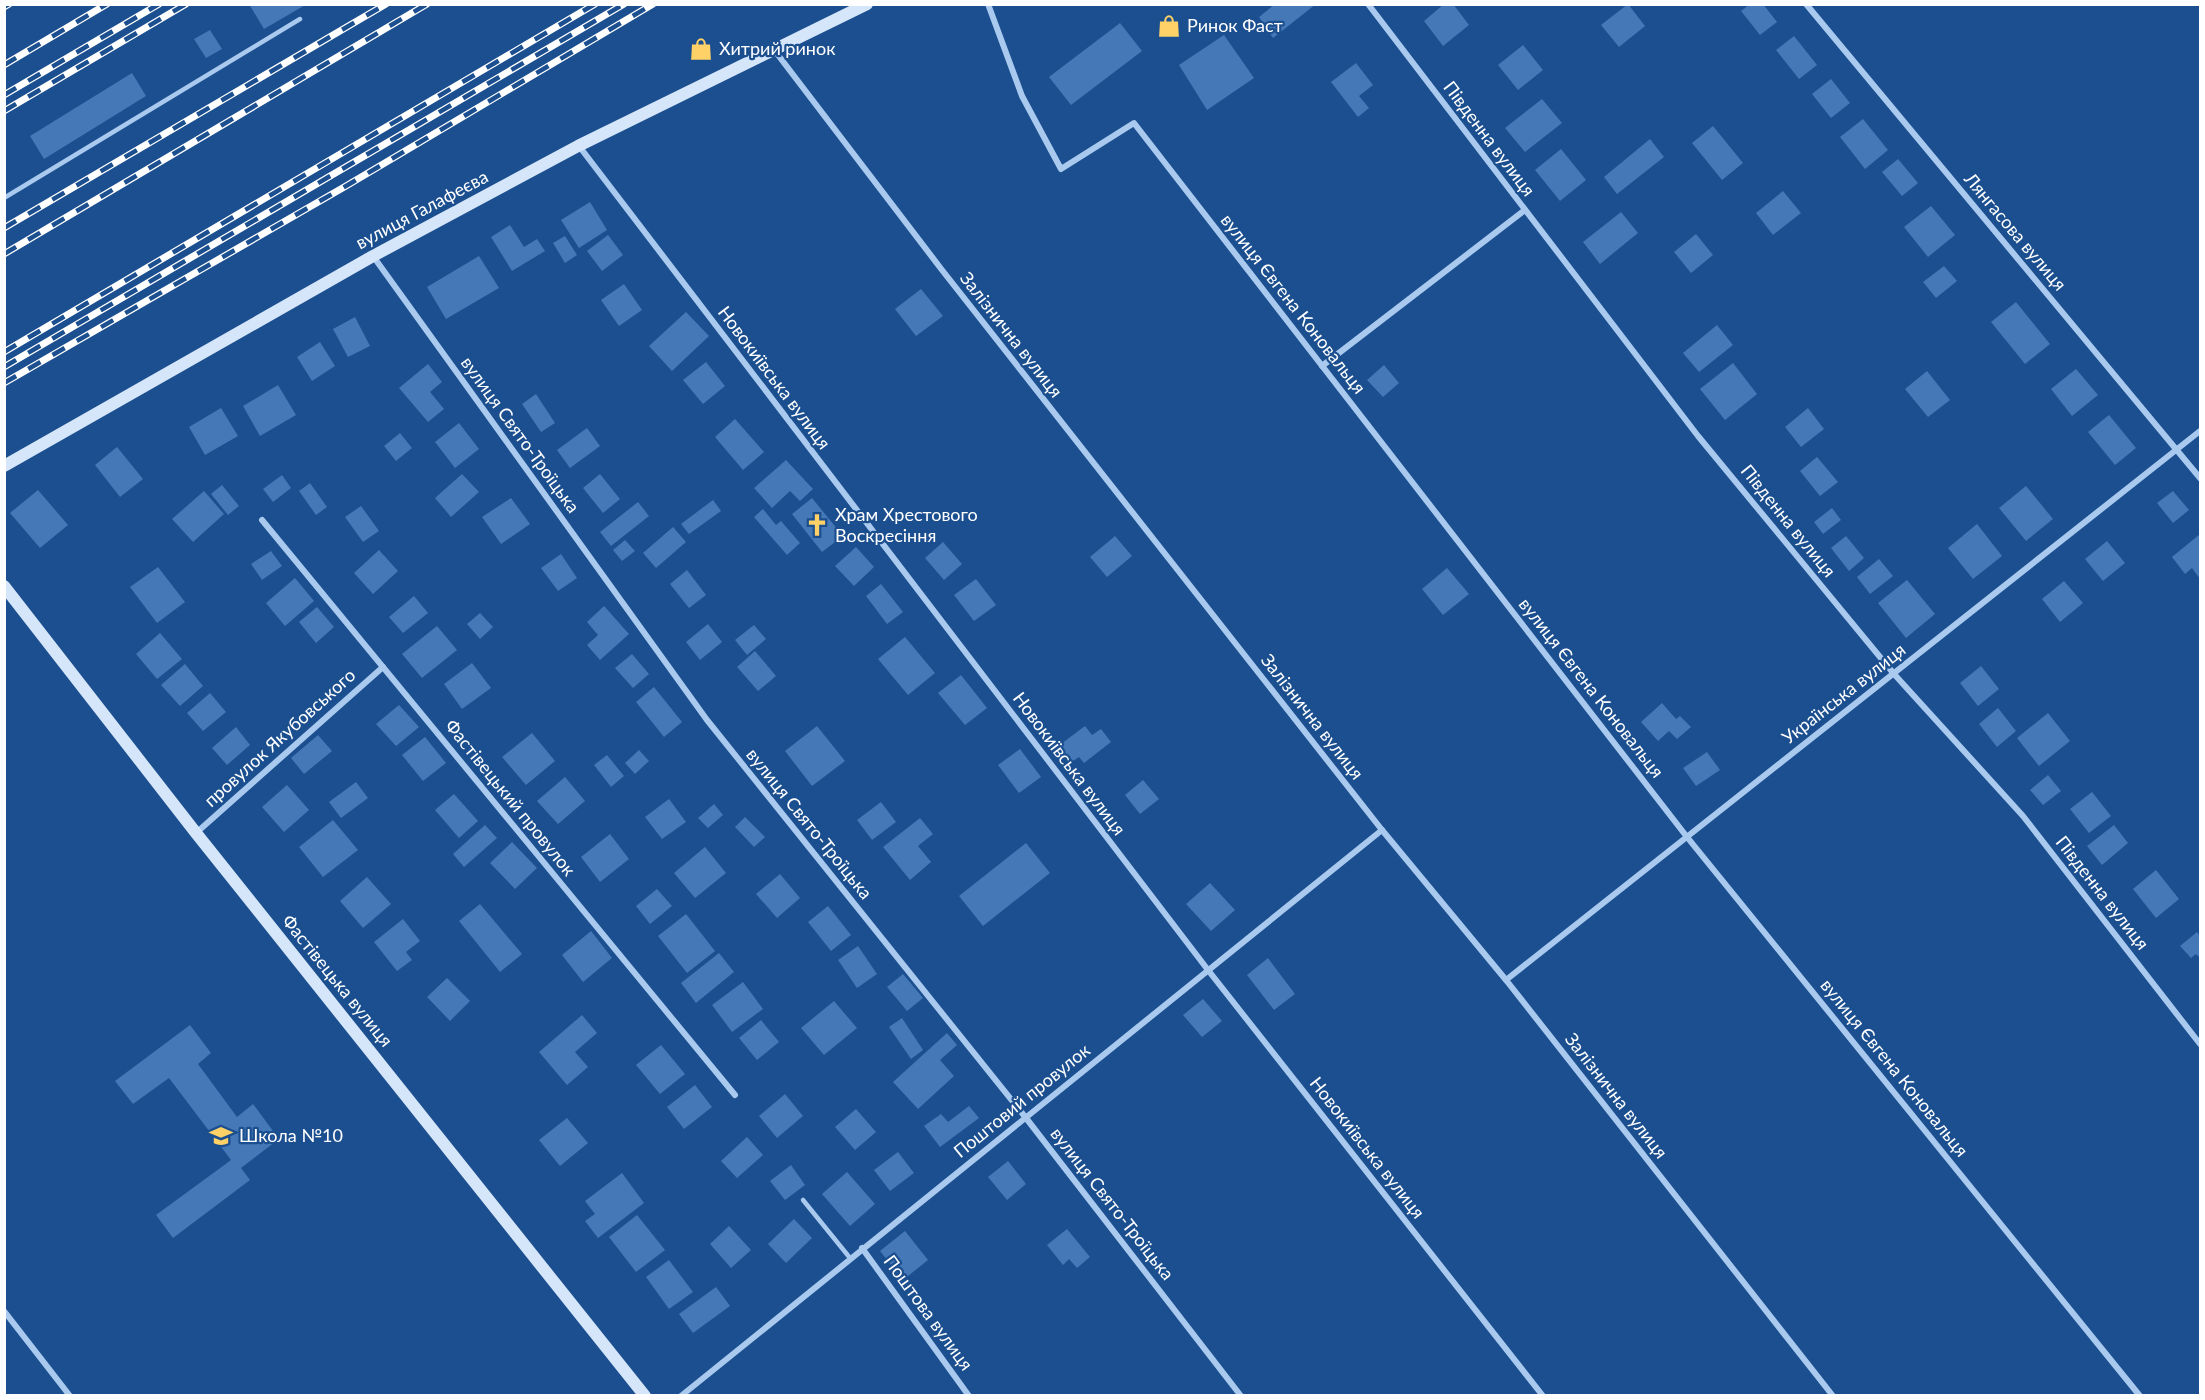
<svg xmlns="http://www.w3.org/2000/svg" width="2205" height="1400" font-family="Lato,sans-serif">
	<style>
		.building { fill: #4478b7 }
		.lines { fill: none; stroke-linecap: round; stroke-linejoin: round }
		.lane { stroke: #a9c9ee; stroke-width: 4.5 }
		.street { stroke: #a9c9ee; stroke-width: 6 }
		.secondary { stroke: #d6e6fa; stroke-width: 12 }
		.rail-casing { stroke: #fff; stroke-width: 7 }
		.rail { stroke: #1b4f8f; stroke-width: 4.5; stroke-dasharray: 14; stroke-linecap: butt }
		.labels { text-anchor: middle; stroke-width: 4.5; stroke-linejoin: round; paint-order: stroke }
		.poi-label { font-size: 18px; fill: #fff; stroke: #1b4f8f; text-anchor: start }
		.street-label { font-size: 18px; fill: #fff; stroke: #1b4f8f }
	</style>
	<rect width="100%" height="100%" fill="#1b4f8f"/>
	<!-- building -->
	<g class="building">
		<polygon points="249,4 307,4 264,29"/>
		<polygon points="1275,4 1316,4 1273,38 1259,17"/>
		<polygon points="1444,4 1453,4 1469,25 1443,46 1424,21"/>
		<polygon points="1628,4 1645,26 1619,47 1601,25"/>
		<polygon points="1750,4 1763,4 1777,22 1760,35 1741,11"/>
		<polygon points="1120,23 1142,51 1071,105 1049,77"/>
		<polygon points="210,30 222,49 206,58 194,39"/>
		<polygon points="1224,35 1254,78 1207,110 1179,65"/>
		<polygon points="1794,36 1817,65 1799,79 1776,50"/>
		<polygon points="1523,45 1543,70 1518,90 1498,65"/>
		<polygon points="1356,63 1373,85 1359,96 1369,108 1358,117 1331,82"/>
		<polygon points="132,73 146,96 44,159 30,136"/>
		<polygon points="1831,79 1850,103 1831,118 1812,94"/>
		<polygon points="1542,99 1562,123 1525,152 1505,128"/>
		<polygon points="1863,119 1888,150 1865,169 1840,137"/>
		<polygon points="1713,126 1743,163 1722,180 1692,143"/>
		<polygon points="1650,139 1664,157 1617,194 1604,177"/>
		<polygon points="1561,149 1586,180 1560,201 1535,170"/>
		<polygon points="1898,159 1918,183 1902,196 1882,172"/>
		<polygon points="1783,191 1801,213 1773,235 1756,213"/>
		<polygon points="590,202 607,230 579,248 561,220"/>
		<polygon points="1931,206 1955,235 1928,257 1904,227"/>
		<polygon points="1621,212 1638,233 1600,264 1583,242"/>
		<polygon points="510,225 524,247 537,239 545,251 512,271 491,237"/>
		<polygon points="1696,234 1713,255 1691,273 1674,252"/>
		<polygon points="608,235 623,255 602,271 587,251"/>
		<polygon points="565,236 577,255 565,263 553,243"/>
		<polygon points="479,256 499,288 446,319 427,287"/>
		<polygon points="1944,266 1957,281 1936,298 1923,282"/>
		<polygon points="624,284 642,310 619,326 601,300"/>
		<polygon points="921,289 943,316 916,336 895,309"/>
		<polygon points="2016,302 2050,344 2025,364 1991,322"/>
		<polygon points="686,312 709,336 672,371 649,346"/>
		<polygon points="355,317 370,346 348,357 333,329"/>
		<polygon points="1717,325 1733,345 1699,372 1683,353"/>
		<polygon points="320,342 335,366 312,381 297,357"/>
		<polygon points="706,362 725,386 703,404 683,380"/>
		<polygon points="1733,363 1757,394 1725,420 1700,389"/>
		<polygon points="428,364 442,382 430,392 444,409 428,422 399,388"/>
		<polygon points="1384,365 1399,383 1383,397 1367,380"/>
		<polygon points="2076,369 2098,395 2072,416 2051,389"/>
		<polygon points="1927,371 1950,400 1928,417 1905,389"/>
		<polygon points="278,385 296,415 260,436 243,406"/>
		<polygon points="536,394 555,423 541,432 522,404"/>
		<polygon points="221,408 238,436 205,455 189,427"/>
		<polygon points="1808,408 1824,429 1801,447 1785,427"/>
		<polygon points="2109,415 2136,448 2115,465 2088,432"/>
		<polygon points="735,419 764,452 743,470 715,437"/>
		<polygon points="459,423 479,449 455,468 435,442"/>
		<polygon points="587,428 600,446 570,468 557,450"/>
		<polygon points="400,433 412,448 396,461 384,446"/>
		<polygon points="117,447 143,479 120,497 95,465"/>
		<polygon points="1817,457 1838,482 1820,496 1800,471"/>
		<polygon points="786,460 813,489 800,501 790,491 772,508 754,488"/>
		<polygon points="462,474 479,492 451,517 435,498"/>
		<polygon points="600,474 620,499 603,513 583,488"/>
		<polygon points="282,475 291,488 273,502 263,489"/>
		<polygon points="310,483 327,507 316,515 299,491"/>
		<polygon points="222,485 239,506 228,515 211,494"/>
		<polygon points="2026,486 2053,519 2026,541 1999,508"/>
		<polygon points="38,490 68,525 40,548 10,513"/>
		<polygon points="204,491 224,514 193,542 172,519"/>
		<polygon points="2173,491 2189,510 2173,523 2157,503"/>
		<polygon points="511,498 530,524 501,544 482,517"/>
		<polygon points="812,498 843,536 822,552 792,514"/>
		<polygon points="713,500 721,511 689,534 681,524"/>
		<polygon points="638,502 649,516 611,546 600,532"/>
		<polygon points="361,506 379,531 363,542 345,517"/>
		<polygon points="1832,508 1841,520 1823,534 1814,522"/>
		<polygon points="763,509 776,525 781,521 800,543 787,555 754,517"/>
		<polygon points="1977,524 2002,556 1973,579 1948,548"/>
		<polygon points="673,527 686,542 656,568 643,553"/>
		<polygon points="2200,534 2200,579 2192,568 2185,574 2172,557"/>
		<polygon points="1115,536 1132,556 1107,577 1090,557"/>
		<polygon points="1846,536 1864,558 1849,571 1831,548"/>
		<polygon points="625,540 635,551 622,561 613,550"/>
		<polygon points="2107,541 2125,563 2103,581 2085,559"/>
		<polygon points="943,542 962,564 944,580 925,558"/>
		<polygon points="856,547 874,567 854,586 835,566"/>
		<polygon points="379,550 398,571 373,594 354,573"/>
		<polygon points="271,551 282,566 262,580 251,564"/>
		<polygon points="561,554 577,578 558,591 541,568"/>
		<polygon points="1879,559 1893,576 1870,594 1857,577"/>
		<polygon points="158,567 185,602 157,623 130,587"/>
		<polygon points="1447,568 1469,594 1443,615 1422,589"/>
		<polygon points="687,570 706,595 689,608 670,584"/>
		<polygon points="295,578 314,601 285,626 266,603"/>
		<polygon points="976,579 996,605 974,621 954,595"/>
		<polygon points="1907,580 1935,614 1906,638 1878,603"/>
		<polygon points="2064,581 2083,603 2060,622 2042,599"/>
		<polygon points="881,584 903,612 887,624 866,596"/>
		<polygon points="414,596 428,613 403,633 389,617"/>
		<polygon points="604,606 629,634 600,660 587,645 598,635 587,622"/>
		<polygon points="317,607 334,627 316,643 299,622"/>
		<polygon points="480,613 493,627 480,639 467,624"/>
		<polygon points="708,624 722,642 700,660 686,642"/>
		<polygon points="754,625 766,639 747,655 735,640"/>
		<polygon points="437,626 457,650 422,678 402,654"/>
		<polygon points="160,633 182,659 157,679 136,654"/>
		<polygon points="905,637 935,673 908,695 878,659"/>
		<polygon points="755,651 776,676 758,691 737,667"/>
		<polygon points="632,654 649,674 633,688 615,668"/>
		<polygon points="472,663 491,688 462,709 444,684"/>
		<polygon points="185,664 203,686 180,706 161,685"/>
		<polygon points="1981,666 1999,689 1978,706 1960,683"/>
		<polygon points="961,675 987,708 965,725 938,693"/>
		<polygon points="654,687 682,722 664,737 636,702"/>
		<polygon points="210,693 226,712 203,731 187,713"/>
		<polygon points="1662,703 1676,719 1680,716 1691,727 1677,739 1669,731 1658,741 1641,722"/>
		<polygon points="399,705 419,727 396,746 376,724"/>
		<polygon points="1998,708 2016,731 1997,747 1979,724"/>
		<polygon points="2048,713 2070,741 2039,766 2017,738"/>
		<polygon points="817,726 845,761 812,786 785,751"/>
		<polygon points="1085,726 1092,735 1101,729 1111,742 1084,763 1079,757 1070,763 1057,747"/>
		<polygon points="236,727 250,745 227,765 212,748"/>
		<polygon points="532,733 555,761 526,785 502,757"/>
		<polygon points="318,735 332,751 304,774 291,758"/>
		<polygon points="425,737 446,763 423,781 402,755"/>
		<polygon points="1020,749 1041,777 1019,793 998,765"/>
		<polygon points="639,750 649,761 635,774 625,763"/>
		<polygon points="1707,752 1720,770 1696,786 1683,768"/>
		<polygon points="607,755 624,776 611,787 594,765"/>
		<polygon points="2048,775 2061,791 2043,805 2030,790"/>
		<polygon points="565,777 585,801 558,824 537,801"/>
		<polygon points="1143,780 1159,799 1140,814 1125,795"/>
		<polygon points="356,782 368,798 341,818 329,802"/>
		<polygon points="287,785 309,810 284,832 262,807"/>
		<polygon points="2092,792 2111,816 2089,833 2070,809"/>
		<polygon points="454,794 478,821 459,838 435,810"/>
		<polygon points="669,799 686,822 662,839 645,817"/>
		<polygon points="881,802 896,822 872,840 857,820"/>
		<polygon points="714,804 723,815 708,828 698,818"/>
		<polygon points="745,817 765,837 754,847 735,827"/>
		<polygon points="920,818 933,834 918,846 931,862 910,880 883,847"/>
		<polygon points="333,820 358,850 323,877 299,847"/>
		<polygon points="485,825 497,838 464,867 453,854"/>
		<polygon points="2114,825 2128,843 2102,865 2087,846"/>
		<polygon points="610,834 629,859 600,882 581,857"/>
		<polygon points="512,842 537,868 515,889 490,863"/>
		<polygon points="1026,843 1050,873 983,926 959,896"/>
		<polygon points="705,847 726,873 695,898 674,873"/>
		<polygon points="2156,870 2179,899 2156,918 2133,889"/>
		<polygon points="780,874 800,898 777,918 756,894"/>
		<polygon points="367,877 391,904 363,928 340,901"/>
		<polygon points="1210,883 1235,910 1211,931 1186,904"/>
		<polygon points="657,889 672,906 650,924 636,906"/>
		<polygon points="480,904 522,954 500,972 459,921"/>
		<polygon points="828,906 851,935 831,951 808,922"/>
		<polygon points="686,914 715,951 687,973 658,936"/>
		<polygon points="403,919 420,941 406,952 412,960 397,971 374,942"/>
		<polygon points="591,931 612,958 583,982 562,955"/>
		<polygon points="2197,932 2200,936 2200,958 2196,954 2191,958 2180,946"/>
		<polygon points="858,946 877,974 857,988 838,960"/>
		<polygon points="719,953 734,972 696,1003 681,983"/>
		<polygon points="1268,958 1295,994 1274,1010 1247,975"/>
		<polygon points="903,974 923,998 907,1011 887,987"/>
		<polygon points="447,978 470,1001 450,1021 427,997"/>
		<polygon points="743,982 763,1009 732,1032 712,1005"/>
		<polygon points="1203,999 1222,1021 1202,1037 1183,1015"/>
		<polygon points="834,1001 857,1028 824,1055 801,1028"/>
		<polygon points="582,1015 597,1033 575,1052 588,1067 567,1085 539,1052"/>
		<polygon points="902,1018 923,1050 911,1059 889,1027"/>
		<polygon points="761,1020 779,1042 757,1060 739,1038"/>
		<polygon points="190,1025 211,1053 198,1064 237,1117 253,1104 279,1139 241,1168 250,1180 173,1238 156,1215 231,1160 169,1078 133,1104 115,1081"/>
		<polygon points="947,1033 957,1045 940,1060 954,1076 918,1109 893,1082"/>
		<polygon points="661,1045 685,1074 660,1094 636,1065"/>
		<polygon points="695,1085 712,1107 684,1129 667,1107"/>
		<polygon points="785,1094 803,1116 777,1138 759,1116"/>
		<polygon points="969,1106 979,1118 940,1147 924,1126 941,1114 948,1122"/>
		<polygon points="856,1109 876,1132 855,1150 835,1127"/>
		<polygon points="567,1118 588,1143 560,1166 539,1140"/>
		<polygon points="747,1137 763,1155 737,1178 721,1161"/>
		<polygon points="898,1152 914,1173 890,1191 874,1170"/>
		<polygon points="1008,1161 1026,1184 1007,1200 988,1177"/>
		<polygon points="791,1165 805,1185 785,1200 770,1181"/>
		<polygon points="847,1172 875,1204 850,1226 822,1194"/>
		<polygon points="622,1173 644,1203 598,1238 585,1221 595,1214 585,1201"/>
		<polygon points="637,1215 665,1250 636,1272 609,1237"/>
		<polygon points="794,1219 812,1238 786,1263 768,1244"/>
		<polygon points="729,1226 751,1250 731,1268 710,1244"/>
		<polygon points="1067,1229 1090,1257 1077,1268 1069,1259 1063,1265 1047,1245"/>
		<polygon points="905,1231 928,1260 903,1280 880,1251"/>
		<polygon points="669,1260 693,1292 669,1309 646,1277"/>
		<polygon points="716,1287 730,1306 693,1333 679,1314"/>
	</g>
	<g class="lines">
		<!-- lane -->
		<g class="lane">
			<polyline points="4,198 300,19"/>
			<polyline points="803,1200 850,1258"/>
		</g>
		<!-- street -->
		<g class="street">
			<polyline points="988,4 1022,96 1061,169 1134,123 1687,837 2140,1396"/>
			<polyline points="1368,4 1698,436 1894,674 2023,816 2200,1044"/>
			<polyline points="1806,4 2200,478"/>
			<polyline points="775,51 942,270 1382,830 1506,980 1833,1396"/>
			<polyline points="579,146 1208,970 1543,1396"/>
			<polyline points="373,256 707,720 1026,1118 1241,1396"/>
			<polyline points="1322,366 1525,210"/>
			<polyline points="262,520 735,1095"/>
			<polyline points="196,833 383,667"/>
			<polyline points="1506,980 2200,431"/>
			<polyline points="862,1248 969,1396"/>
			<polyline points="4,1311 70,1396"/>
			<polyline points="681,1396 1382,830"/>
		</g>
		<!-- secondary -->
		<g class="secondary">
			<polyline points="4,466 373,256 578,146 867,4"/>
			<polyline points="4,586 196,833 645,1396"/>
		</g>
		<!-- rail casing -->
		<g class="rail-casing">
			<g id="rail">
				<polyline points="4,7 9,4"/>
				<polyline points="4,65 107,4"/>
				<polyline points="4,95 159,4"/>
				<polyline points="4,111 186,4"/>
				<polyline points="4,228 386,4"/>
				<polyline points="4,254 427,4"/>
				<polyline points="4,352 595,4"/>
				<polyline points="4,367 624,4"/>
				<polyline points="4,383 346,186 653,4"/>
			</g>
		</g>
		<!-- rail -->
		<use href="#rail" class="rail"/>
	</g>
	<!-- icons -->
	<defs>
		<g id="shop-bare" transform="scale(1.8)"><path d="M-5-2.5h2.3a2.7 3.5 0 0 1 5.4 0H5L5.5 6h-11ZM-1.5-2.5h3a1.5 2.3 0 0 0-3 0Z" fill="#ffd166" stroke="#1b4f8f" stroke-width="2.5" paint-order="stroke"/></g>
		<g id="church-bare" transform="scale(1.8)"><path d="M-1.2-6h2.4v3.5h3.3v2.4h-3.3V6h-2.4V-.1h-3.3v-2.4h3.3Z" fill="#ffd166" stroke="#1b4f8f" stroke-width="2.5" paint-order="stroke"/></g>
		<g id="school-bare" transform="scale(1.8)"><path d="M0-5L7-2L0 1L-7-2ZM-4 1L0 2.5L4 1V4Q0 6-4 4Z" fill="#ffd166" stroke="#1b4f8f" stroke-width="2.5" paint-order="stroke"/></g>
	</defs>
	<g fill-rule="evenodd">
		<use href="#shop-bare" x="1169" y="26"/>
		<use href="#shop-bare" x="701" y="49"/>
		<use href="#church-bare" x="817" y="525"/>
		<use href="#school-bare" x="221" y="1136"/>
	</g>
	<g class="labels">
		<!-- poi labels -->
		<g class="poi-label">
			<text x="1187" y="32">Ринок Фаст</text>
			<text x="719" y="55">Хитрий ринок</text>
			<text x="835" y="521">Храм Хрестового<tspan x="835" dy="21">Воскресіння</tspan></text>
			<text x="239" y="1142">Школа №10</text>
		</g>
		<!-- street labels -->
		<g class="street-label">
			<text transform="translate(1489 139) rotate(53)" y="6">Південна вулиця</text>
			<text transform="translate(422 210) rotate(-28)" y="6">вулиця Галафеєва</text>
			<text transform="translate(2015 232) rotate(50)" y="6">Лянгасова вулиця</text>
			<text transform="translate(1293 304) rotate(52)" y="6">вулиця Євгена Коновальця</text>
			<text transform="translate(1011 335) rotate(52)" y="6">Залізнична вулиця</text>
			<text transform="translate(774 378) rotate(53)" y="6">Новокиївська вулиця</text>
			<text transform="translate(520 435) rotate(54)" y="6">вулиця Свято-Троїцька</text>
			<text transform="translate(1788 521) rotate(51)" y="6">Південна вулиця</text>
			<text transform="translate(1591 688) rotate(52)" y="6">вулиця Євгена Коновальця</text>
			<text transform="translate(1844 694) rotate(-38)" y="6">Українська вулиця</text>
			<text transform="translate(1312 717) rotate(52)" y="6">Залізнична вулиця</text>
			<text transform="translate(280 738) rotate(-42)" y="6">провулок Якубовського</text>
			<text transform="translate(1069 764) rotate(53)" y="6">Новокиївська вулиця</text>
			<text transform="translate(510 798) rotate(51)" y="6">Фастівецький провулок</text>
			<text transform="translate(809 824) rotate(51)" y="6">вулиця Свято-Троїцька</text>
			<text transform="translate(2102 893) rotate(52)" y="6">Південна вулиця</text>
			<text transform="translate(337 981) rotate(51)" y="6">Фастівецька вулиця</text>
			<text transform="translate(1894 1068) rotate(51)" y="6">вулиця Євгена Коновальця</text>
			<text transform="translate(1616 1096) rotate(52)" y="6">Залізнична вулиця</text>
			<text transform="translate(1022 1101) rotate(-39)" y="6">Поштовий провулок</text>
			<text transform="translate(1367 1148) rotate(52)" y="6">Новокиївська вулиця</text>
			<text transform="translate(1112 1204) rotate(52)" y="6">вулиця Свято-Троїцька</text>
			<text transform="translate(928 1313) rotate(54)" y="6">Поштова вулиця</text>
		</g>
	</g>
	<!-- border -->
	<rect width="2205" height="1400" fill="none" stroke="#ffffff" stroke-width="12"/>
</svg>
